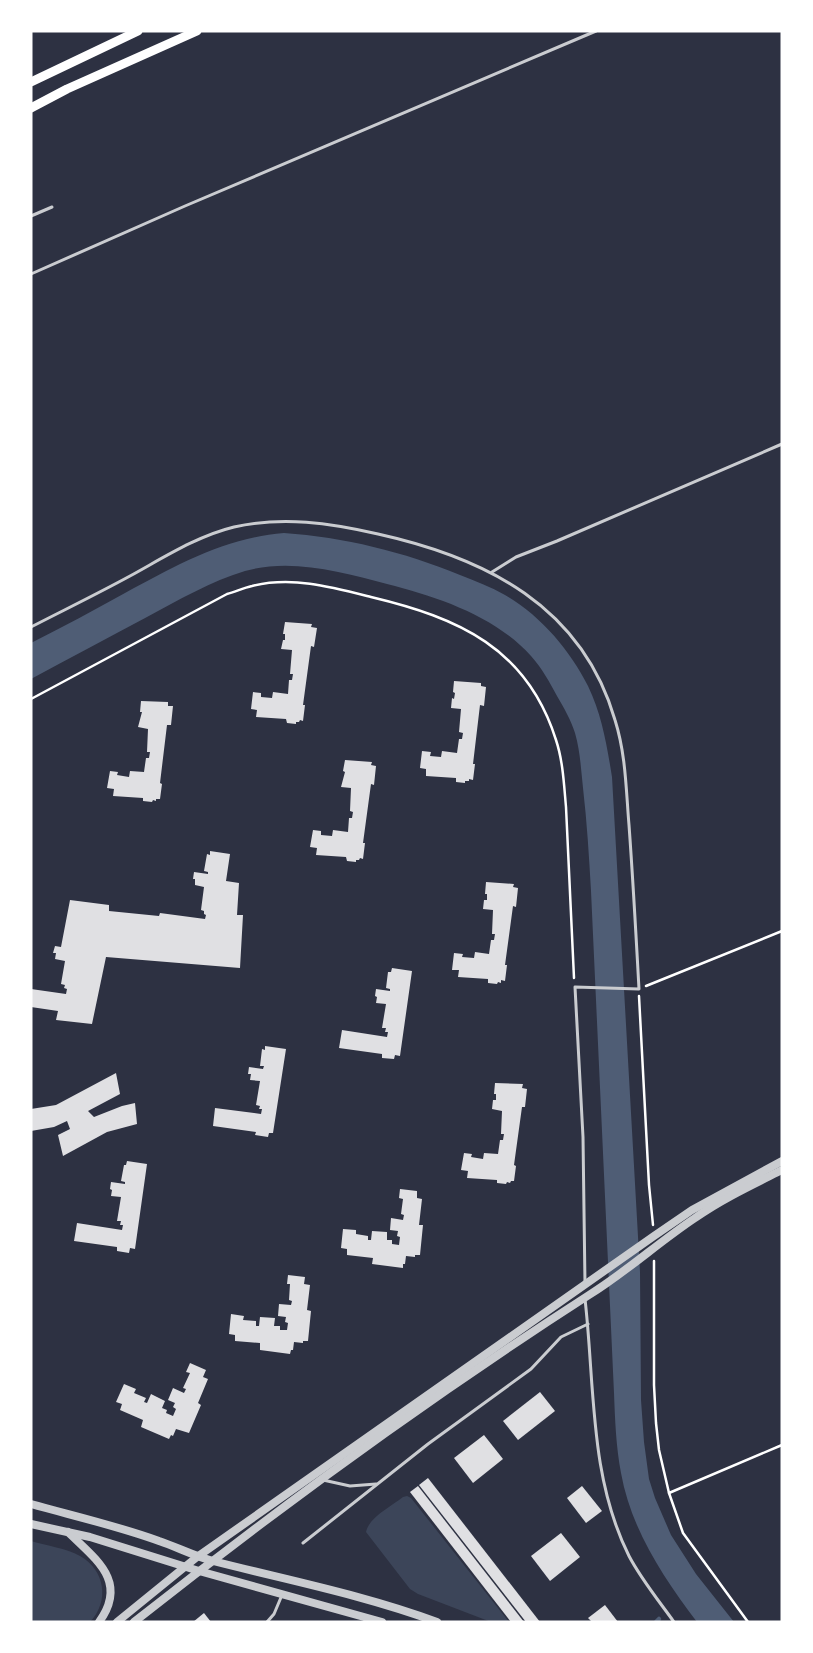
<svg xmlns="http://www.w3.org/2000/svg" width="813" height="1653" font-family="'Asap Condensed',sans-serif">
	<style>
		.green { fill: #3c4559 }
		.water { fill: #4f5d75 }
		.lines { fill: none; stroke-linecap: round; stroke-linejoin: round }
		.stream { stroke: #4f5d75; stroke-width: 4.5 }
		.building { fill: #e0e0e3 }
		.path { stroke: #fff; stroke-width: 2.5 }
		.service { stroke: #caccd0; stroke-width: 3 }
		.tertiary { stroke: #caccd0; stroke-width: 8 }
		.secondary { stroke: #fff; stroke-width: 9 }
	</style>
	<rect width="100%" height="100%" fill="#2d3142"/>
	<!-- green -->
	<g class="green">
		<path d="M 407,1496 L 411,1498 L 509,1622 L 491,1622 L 418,1594 L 410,1589 L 366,1532 C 369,1517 392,1506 403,1497 Z"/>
		<path d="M 31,1541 C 47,1546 66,1548 80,1556 C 105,1570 110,1601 90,1622 L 31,1622 Z"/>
	</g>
	<!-- water -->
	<path class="water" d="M 284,533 C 344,537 404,552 460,575 C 475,581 491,587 505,595 C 540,615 570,650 588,686 C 602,715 607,746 612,777 L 640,1272 L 641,1400 L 644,1442 L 649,1479 L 655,1498 L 671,1535 L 696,1574 L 734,1622 L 697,1622 C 663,1577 631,1529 621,1473 C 616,1446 615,1420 614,1393 L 591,891 C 589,857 587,822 583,788 C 581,769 580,750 575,733 C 571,720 564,708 557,696 C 550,683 542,668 531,656 C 495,616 438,597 387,584 C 342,572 291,558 245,571 C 211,581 179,600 147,617 C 109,637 70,658 31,679 L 31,643 C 63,627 94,610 125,593 C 177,565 224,538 284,533 Z"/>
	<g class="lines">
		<!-- stream -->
		<polyline class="stream" points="656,1622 659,1619"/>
	</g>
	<!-- building -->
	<g class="building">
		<polygon points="285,622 312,624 311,627 317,628 314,647 311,646 303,705 305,705 303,721 300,720 299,722 296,722 296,724 287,723 286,719 256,717 257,710 251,709 253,692 261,693 261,697 272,698 273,692 288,694 289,680 292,680 293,674 290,674 292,650 281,649 283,640 285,640 285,634 283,634"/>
		<polygon points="454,681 481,683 481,686 486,687 484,706 480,705 473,764 475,764 473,780 469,779 469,781 465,781 465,783 456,782 456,778 426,776 426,769 420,768 422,751 431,752 430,756 441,757 442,751 457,753 459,739 462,739 463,733 459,732 461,709 451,708 452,698 454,699 455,693 453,692"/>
		<polygon points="141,701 168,702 168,706 173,706 171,725 167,725 160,783 162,784 160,799 156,799 156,801 153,800 152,802 143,801 143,798 113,796 114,789 107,788 110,771 118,772 117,775 129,777 130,771 144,772 146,758 149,758 150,752 147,752 148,729 138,727 142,712 140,712"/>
		<polygon points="345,760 372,762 371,765 376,766 374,785 371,784 363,843 365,843 363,859 360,858 359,860 356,860 356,862 347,861 346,857 316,855 317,848 310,847 313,830 321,831 321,835 332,836 333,830 348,832 349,818 352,818 353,812 350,811 351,788 341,787 345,772 343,771"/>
		<polygon points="210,851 230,854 226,881 239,883 237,915 243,915 240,968 106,957 92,1024 56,1020 58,1011 31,1007 31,989 66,994 67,989 64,988 65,985 61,984 65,961 55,959 56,953 53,953 55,946 61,947 70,900 109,905 109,911 159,916 160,913 205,919 206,915 204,914 204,911 201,910 204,887 195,885 195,879 193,879 194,872 208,874 208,872 204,871 207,854 210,855"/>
		<polygon points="486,882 514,884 513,887 518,888 516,907 513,906 505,965 507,965 505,981 501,980 501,983 498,982 497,984 488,983 488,979 458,977 459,970 452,970 454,953 463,954 462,957 474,958 475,952 489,954 491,940 494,940 495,934 492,934 493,910 483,909 484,900 487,900 487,894 485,894"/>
		<polygon points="392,968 412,971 400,1056 395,1055 394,1059 382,1058 382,1054 339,1048 342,1030 387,1037 388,1032 385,1032 386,1028 382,1028 386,1004 376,1003 377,997 375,996 376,989 390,991 390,989 386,988 388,972 391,972"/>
		<polygon points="265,1046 286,1049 273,1133 269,1133 268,1137 255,1135 256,1132 213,1126 215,1108 261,1114 262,1109 259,1109 260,1106 256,1105 260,1081 250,1080 251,1074 248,1074 249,1067 263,1069 264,1066 260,1066 262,1049 265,1050"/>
		<polygon points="116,1073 120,1094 88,1111 94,1117 122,1106 135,1103 137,1124 107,1132 63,1156 58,1135 70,1129 67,1121 54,1127 31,1131 31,1109 56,1105"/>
		<polygon points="495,1083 523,1084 522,1088 527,1089 525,1107 522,1107 514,1165 516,1166 514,1181 511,1181 510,1183 507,1182 506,1184 497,1183 497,1180 467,1178 468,1171 461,1170 464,1153 472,1154 471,1157 483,1159 484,1153 498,1154 500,1140 503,1140 504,1134 501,1134 502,1111 492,1109 493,1100 496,1100 496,1094 494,1094"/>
		<polygon points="127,1161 147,1164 135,1249 130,1248 129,1253 117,1251 117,1247 74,1241 77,1223 122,1230 123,1225 120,1225 121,1221 117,1221 121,1197 111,1196 112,1190 110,1189 111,1182 125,1184 125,1182 121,1181 124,1165 126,1165"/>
		<polygon points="400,1189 417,1191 417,1198 422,1199 419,1225 423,1225 420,1255 415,1255 415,1257 406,1256 405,1264 403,1264 403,1268 372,1264 373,1258 347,1255 347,1249 341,1248 343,1229 356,1230 356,1234 368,1236 368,1240 371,1240 372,1231 387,1232 387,1240 392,1240 392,1244 399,1245 400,1237 397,1236 398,1231 390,1230 391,1218 403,1220 404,1215 401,1214 403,1199 399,1198"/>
		<polygon points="288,1275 305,1277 304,1284 310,1285 307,1310 311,1311 308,1341 303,1341 303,1343 294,1342 293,1350 291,1350 290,1354 260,1350 260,1343 235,1341 235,1335 229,1334 231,1314 244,1316 243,1320 256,1321 256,1326 259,1326 260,1317 275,1318 274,1326 280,1326 280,1330 287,1330 288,1323 285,1322 286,1317 278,1316 279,1304 291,1305 292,1301 289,1300 290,1284 287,1284"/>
		<polygon points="190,1363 206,1370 203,1377 208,1379 198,1403 201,1405 189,1433 176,1429 173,1436 171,1435 169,1439 141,1427 143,1420 120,1410 122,1404 116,1402 124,1384 136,1389 134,1393 146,1398 144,1402 147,1403 151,1394 165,1401 162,1408 167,1410 166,1413 173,1416 176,1409 173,1407 175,1403 168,1400 173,1388 184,1393 186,1389 183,1388 190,1373 186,1372"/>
		<polygon points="540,1392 555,1411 518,1440 503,1421"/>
		<polygon points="484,1435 503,1459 473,1483 454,1458"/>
		<polygon points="428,1478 540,1622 526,1622 419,1485"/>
		<polygon points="418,1486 524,1622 511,1622 410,1492"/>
		<polygon points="582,1486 602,1511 586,1523 567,1498"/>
		<polygon points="561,1533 580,1557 550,1581 531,1556"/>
		<polygon points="605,1605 618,1622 592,1622 588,1618"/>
		<polygon points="204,1613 211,1622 193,1622"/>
	</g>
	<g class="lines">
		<!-- path -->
		<g class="path">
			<path d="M 31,699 L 227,594 C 235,592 243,588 252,586 C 292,576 332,587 371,597 C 459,618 527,648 556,740 C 563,761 564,785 566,807 L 574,978"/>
			<polyline points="646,986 782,931"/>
			<polyline points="639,996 649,1185 653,1225"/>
			<polyline points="654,1261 654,1385 656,1423 659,1450 669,1493 683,1533 748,1622"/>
			<polyline points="669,1493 782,1445"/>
		</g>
		<!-- service -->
		<g class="service">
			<polyline points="31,216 52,207"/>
			<polyline points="31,274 185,206 596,31"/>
			<polyline points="492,572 516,557 557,541 782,444"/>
			<path d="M 31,627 C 64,610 97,594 130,576 C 163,558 197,536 234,527 C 283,516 330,523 378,534 C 486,558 582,606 615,720 C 626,755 626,790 629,825 C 633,880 636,934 639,989 L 575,987 L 583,1137 L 585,1284"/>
			<path d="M 585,1299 C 595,1386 589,1476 629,1556 C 641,1579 659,1601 674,1622"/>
			<polyline points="323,1480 350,1486 376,1484"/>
			<polyline points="303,1543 428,1444 531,1369 561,1337 588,1324"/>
			<polyline points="267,1622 274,1614 282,1595"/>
		</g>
		<!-- tertiary -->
		<g class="tertiary">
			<path d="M 31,1504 C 74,1516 118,1526 159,1541 C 177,1547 194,1556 213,1561 C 287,1580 364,1595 437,1622"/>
			<polyline points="31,1524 90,1537 199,1571 382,1622"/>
			<path d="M 68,1532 C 95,1559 129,1581 99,1622"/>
			<polyline points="117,1622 197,1557 654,1236 692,1210 782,1161"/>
			<path d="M 134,1622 C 281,1506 432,1396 589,1295 C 626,1272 659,1242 695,1218 C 722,1199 752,1185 782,1170"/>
		</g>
		<!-- secondary -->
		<g class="secondary">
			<polyline points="31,82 138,31"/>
			<polyline points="31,108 67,89 197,31"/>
		</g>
	</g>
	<!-- border -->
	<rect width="813" height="1653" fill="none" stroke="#ffffff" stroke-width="65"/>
</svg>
